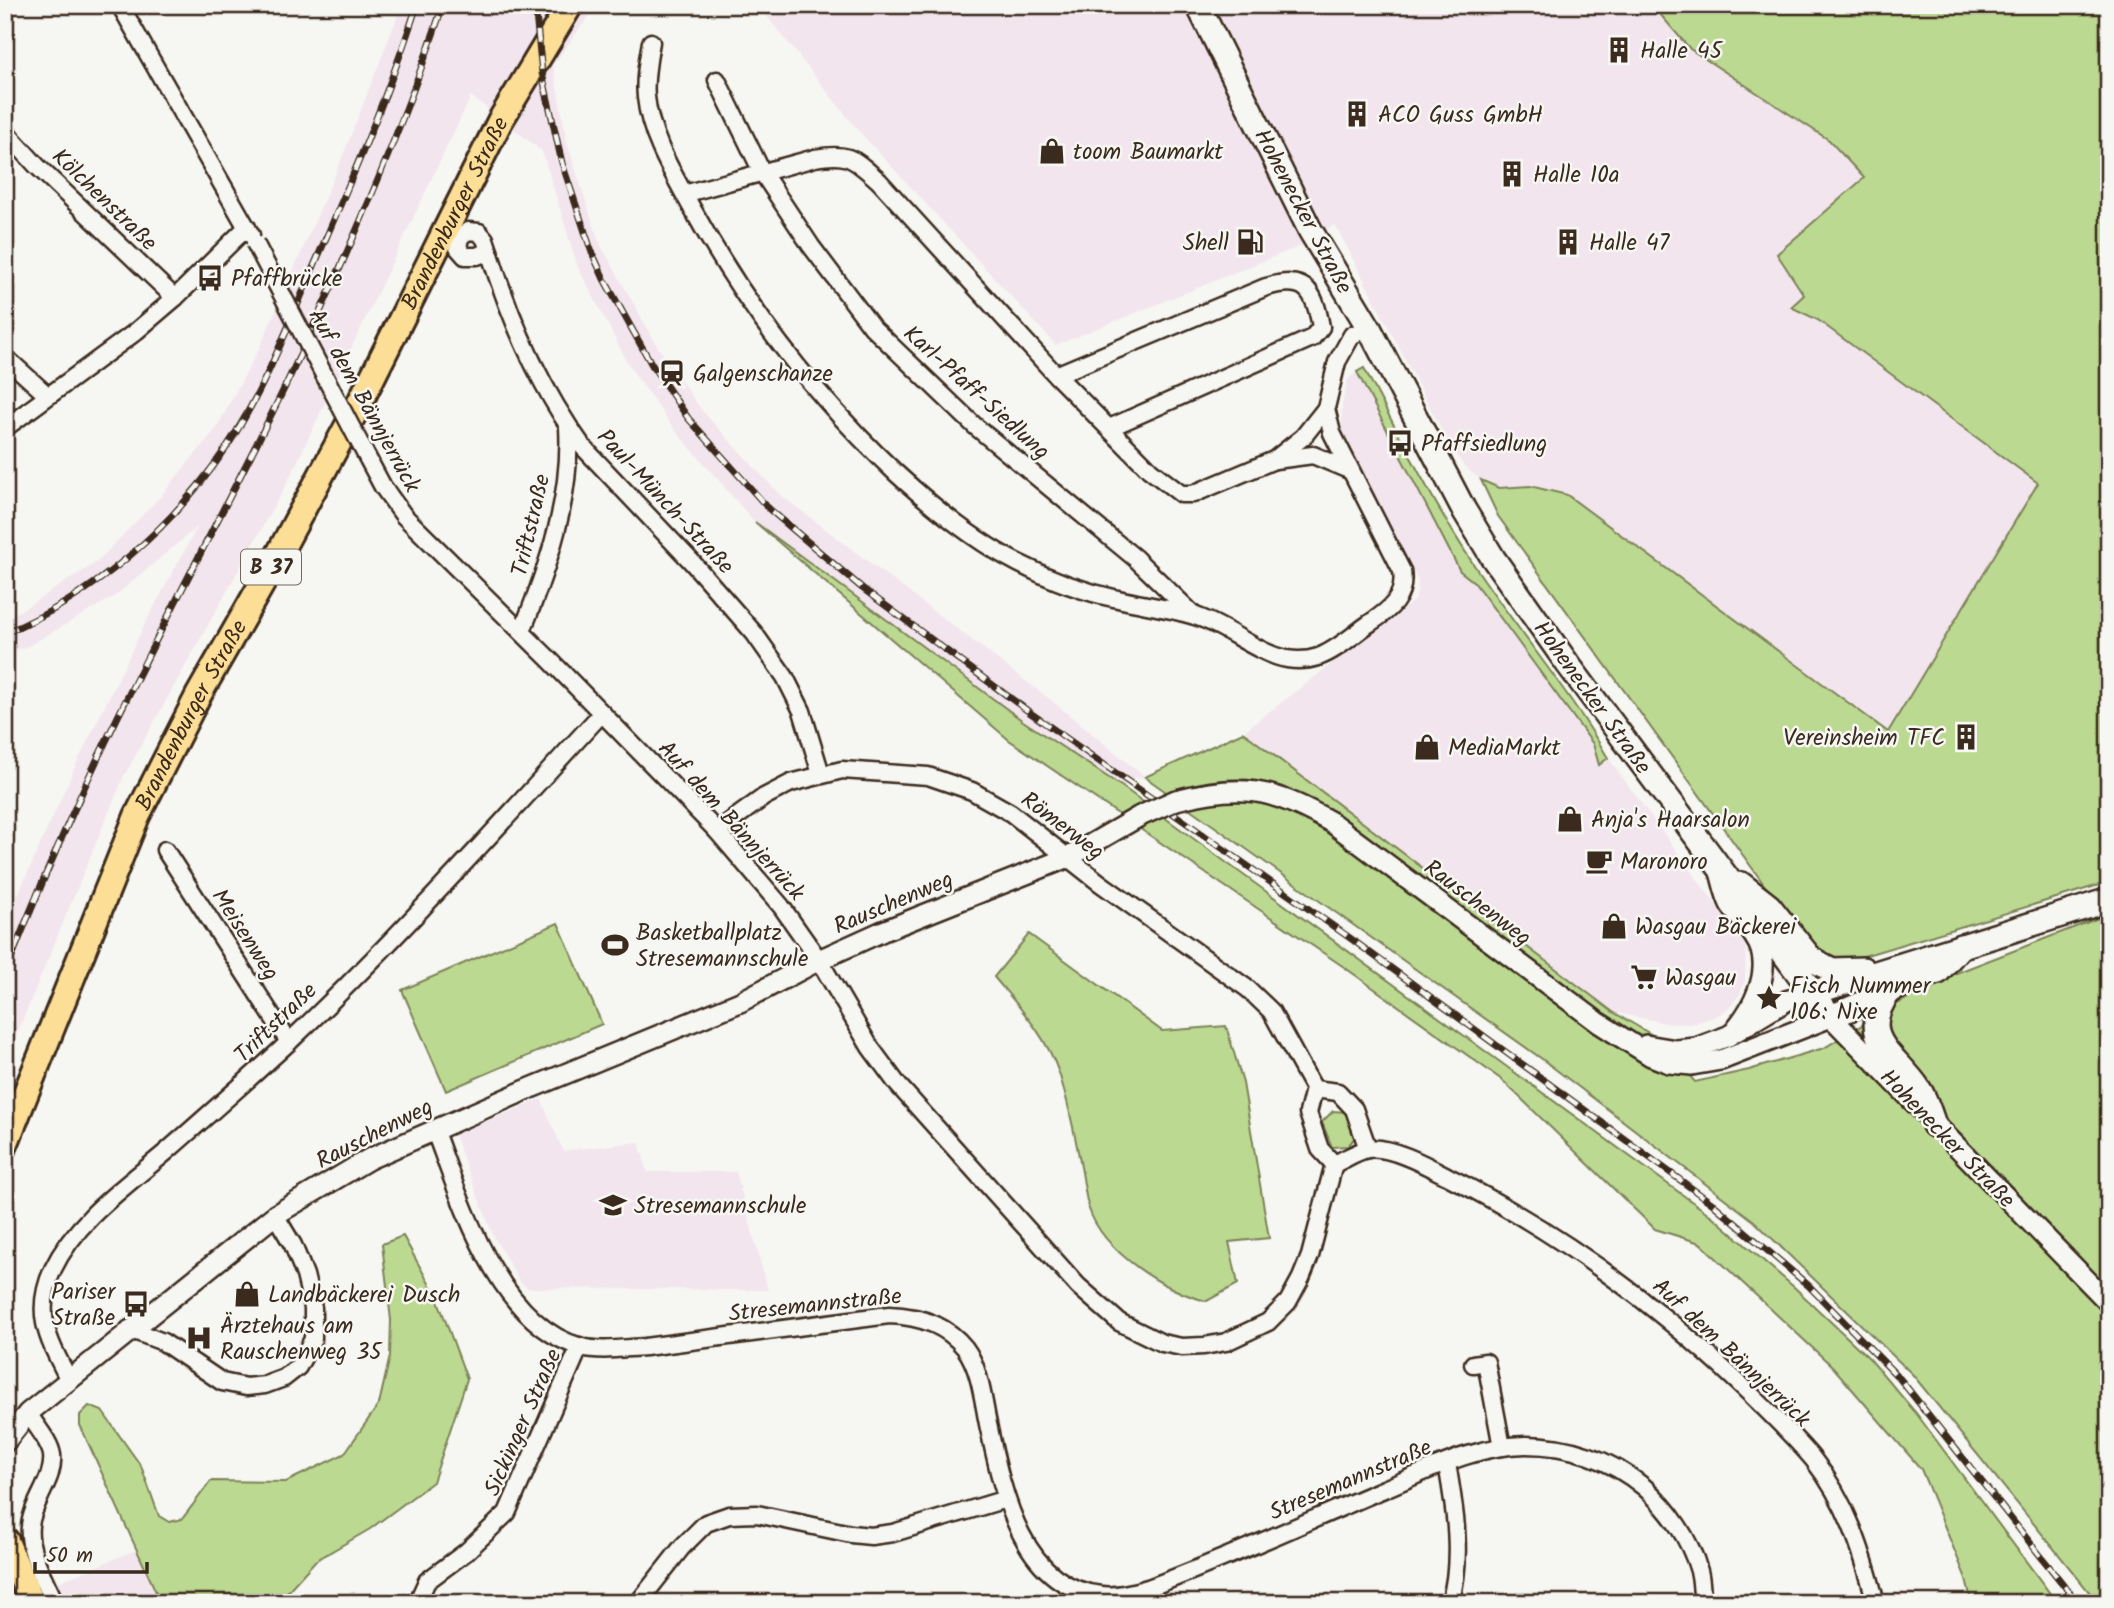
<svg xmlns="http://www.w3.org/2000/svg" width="2114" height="1608" font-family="Kalam,sans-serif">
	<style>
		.built { fill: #f2e5ed }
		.green { fill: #bcd991; stroke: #7c8258; stroke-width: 2 }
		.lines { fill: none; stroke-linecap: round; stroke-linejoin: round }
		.minor-casing { stroke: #3b2a1e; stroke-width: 21 }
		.tertiary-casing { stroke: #3b2a1e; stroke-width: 24 }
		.secondary-casing { stroke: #3b2a1e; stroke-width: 28 }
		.primary-casing { stroke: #3b2a1e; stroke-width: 30 }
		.minor { stroke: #f6f6f2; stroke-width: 16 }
		.tertiary { stroke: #f6f6f2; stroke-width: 19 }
		.secondary { stroke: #f6f6f2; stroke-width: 23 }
		.primary { stroke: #fdde96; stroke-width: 24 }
		.rail-casing { stroke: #3b2a1e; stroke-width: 7 }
		.rail { stroke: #f6f6f2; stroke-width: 4.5; stroke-dasharray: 13; stroke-linecap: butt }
		.minor-bridge-casing { stroke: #3b2a1e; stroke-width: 21; stroke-linecap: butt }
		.tertiary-bridge-casing { stroke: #3b2a1e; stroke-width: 24; stroke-linecap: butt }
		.minor-bridge { stroke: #f6f6f2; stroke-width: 16 }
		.tertiary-bridge { stroke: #f6f6f2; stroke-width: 19 }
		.labels { text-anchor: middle; stroke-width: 5; stroke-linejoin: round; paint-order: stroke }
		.shield { fill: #f6f6f2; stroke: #73675e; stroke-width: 2 }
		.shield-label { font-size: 21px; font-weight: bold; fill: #3b2a1e }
		.poi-label { font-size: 23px; fill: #3b2a1e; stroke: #f6f6f2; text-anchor: start }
		.street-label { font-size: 23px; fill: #3b2a1e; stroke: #f6f6f2 }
	</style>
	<rect width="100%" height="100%" fill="#f6f6f2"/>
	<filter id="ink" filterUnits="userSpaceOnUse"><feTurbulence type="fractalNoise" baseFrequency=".0143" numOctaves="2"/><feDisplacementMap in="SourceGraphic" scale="14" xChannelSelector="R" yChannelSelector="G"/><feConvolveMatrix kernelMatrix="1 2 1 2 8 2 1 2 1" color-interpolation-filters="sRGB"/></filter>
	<g filter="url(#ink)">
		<!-- built -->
		<g class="built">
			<polygon points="402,5 597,5 553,65 567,143 599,242 659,349 702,411 779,494 1052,701 1145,777 1133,778 1124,788 1023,721 755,522 675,430 630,367 578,267 542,151 471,96 288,481 123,778 5,1062 5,924 75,767 145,624 198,526 115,596 28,646 5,654 5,617 19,612 97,562 161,496 216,429 261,345 341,161"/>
			<polygon points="758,5 1652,5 1690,49 1829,140 1865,179 1777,254 1804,295 1792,307 1818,320 2038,483 1888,732 1530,486 1499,488 1481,480 1464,466 1448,442 1335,224 1303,245 1056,345 858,130"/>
			<polygon points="1357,372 1460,571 1474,582 1593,744 1599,765 1608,758 1739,936 1746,949 1745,980 1740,994 1728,1009 1716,1016 1692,1024 1666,1023 1613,1012 1243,732 1416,599 1418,581 1342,436 1342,406 1348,379"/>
			<polygon points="541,1099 563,1151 639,1142 647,1172 736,1172 768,1290 528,1288 520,1282 494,1237 454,1135"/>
			<polygon points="138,1549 161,1603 9,1603"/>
		</g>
		<!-- green -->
		<g class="green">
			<path d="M 1652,5 L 2109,5 L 2109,882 L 1857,958 C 1830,959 1822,956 1802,937 L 1498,516 L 1481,480 L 1499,488 L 1530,486 L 1567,495 L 1888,732 L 2038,483 L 1818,320 L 1791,307 L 1804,295 L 1777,254 L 1864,178 L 1829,140 L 1690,49 Z"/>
			<path d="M 1364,368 C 1399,434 1432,502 1474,565 C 1517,630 1569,690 1608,758 L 1599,765 L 1593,744 L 1474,582 L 1460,571 L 1357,372 Z"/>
			<polygon points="755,522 1023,721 1124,788 1713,1217 1795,1288 1870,1359 1916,1413 2057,1603 1972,1603 1965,1576 1921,1469 1833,1367 1700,1243 1655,1229 1502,1080 1344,967 1009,740"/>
			<polygon points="1243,732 1613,1012 1654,1036 1695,1082 1749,1070 1824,1048 1895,1005 1951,975 2109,914 2109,1603 2098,1603 1913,1375 1754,1221 1542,1059 1145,777"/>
			<polygon points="558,923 602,1024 446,1091 402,990"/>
			<path d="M 1029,934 L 1162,1031 L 1226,1026 L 1243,1083 L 1269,1238 L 1229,1242 L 1238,1284 L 1207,1301 C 1165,1292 1103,1251 1089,1209 C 1085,1196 1084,1181 1081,1167 C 1075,1135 1069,1104 1059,1073 C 1046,1035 1019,1007 994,977 Z"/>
			<polygon points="1333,1111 1346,1112 1357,1135 1348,1146 1332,1147 1322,1122"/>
			<polygon points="403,1236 437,1298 467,1379 433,1482 370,1529 315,1561 277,1603 161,1603 80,1425 80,1415 89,1406 102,1411 141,1466 159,1516 169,1522 182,1519 211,1481 286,1482 344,1454 379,1404 390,1356 391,1320 382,1244"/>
		</g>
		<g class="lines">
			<!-- minor casing -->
			<g class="minor-casing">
				<g id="minor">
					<polyline points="120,5 251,235"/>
					<path d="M 651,42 C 648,60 644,79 646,97 C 650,137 674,175 693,210 C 748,310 814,396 897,474 C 934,508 974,541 1018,563 C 1049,579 1084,592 1118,599 C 1143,605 1170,608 1195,616 C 1236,628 1272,672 1318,657 C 1336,651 1354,634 1370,623 C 1390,610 1406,597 1402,571 L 1332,433 L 1326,408 L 1337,362 L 1352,335 L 1369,328"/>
					<polyline points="717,80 762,172 811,246 872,327 975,426 1135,558 1195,616"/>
					<polyline points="5,131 37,166 175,298"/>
					<path d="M 684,194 L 815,158 C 850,152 854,159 879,181 L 1056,375 L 1150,470 L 1181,494 L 1193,494 L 1274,460 L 1303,437 L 1326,408"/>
					<polygon points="468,231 479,232 485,239 489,251 477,256 465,256 458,248 460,237"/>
					<path d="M 489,251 C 510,319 541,389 583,447 L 691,561 L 754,633 L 785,677 L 802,711 L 821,774"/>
					<polyline points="5,357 47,395"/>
					<path d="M 1056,375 L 1266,287 C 1305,276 1314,288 1321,327 L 1312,338 L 1109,428"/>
					<polyline points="5,428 134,333 175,298 247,227"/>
					<path d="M 367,457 L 383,487 L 404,516 L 551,661 L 717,831 L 781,906 L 819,960 L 870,1047 L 898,1085 L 1078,1286 L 1119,1322 L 1162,1343 L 1182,1347 L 1204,1346 L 1226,1342 L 1268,1322 L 1288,1302 L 1301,1278 L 1310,1256 L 1334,1164 C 1344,1160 1357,1151 1368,1149 C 1389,1145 1428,1166 1447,1176 C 1557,1231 1654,1302 1743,1387 C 1767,1410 1791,1433 1813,1459 C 1847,1502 1862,1550 1876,1603"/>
					<polyline points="1275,460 1313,455 1349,470"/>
					<path d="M 522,631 C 548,567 572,497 568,427"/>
					<polyline points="717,831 764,797 791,783 842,770 928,776 972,791 1011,813 1100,883 1248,989 1271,1011 1314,1089"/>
					<polyline points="165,850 289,1042"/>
					<path d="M 434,1129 C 461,1200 497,1324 581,1347 C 601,1352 624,1348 645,1347 L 889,1315 C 918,1316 946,1324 965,1348 C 980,1368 983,1400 988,1424 C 1002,1488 1020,1587 1101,1595 C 1117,1597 1133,1592 1148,1588 C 1228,1558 1306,1522 1384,1489 C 1429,1470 1477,1445 1526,1445 C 1570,1445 1611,1460 1644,1487 C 1669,1509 1690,1539 1699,1571 C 1702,1581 1701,1593 1703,1603"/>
					<polyline points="1334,1164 1320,1149 1308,1113 1314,1089 1338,1092 1354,1109 1368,1149"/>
					<polyline points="129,1329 163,1342 222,1382 246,1387 265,1385 284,1378 298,1367 313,1339 313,1308 305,1275 293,1245 275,1215"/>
					<polyline points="1473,1364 1486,1362 1502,1447"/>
					<path d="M 68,1378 C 48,1339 33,1313 53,1269 C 76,1220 126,1186 166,1152 C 207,1116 248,1080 288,1043 C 397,940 500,824 602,713"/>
					<path d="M 28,1413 C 35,1425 50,1441 52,1455 C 55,1479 32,1502 30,1526 C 27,1551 46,1581 55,1603"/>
					<path d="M 1447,1464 C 1455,1509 1463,1558 1450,1603"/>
					<polyline points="417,1603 427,1581 466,1552 507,1513 580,1346"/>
					<polyline points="638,1603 682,1547 706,1523 729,1515 757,1514 851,1534 871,1536 893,1533 1006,1499"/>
				</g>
			</g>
			<!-- tertiary casing -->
			<g class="tertiary-casing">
				<g id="tertiary">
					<path d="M 1176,800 C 1241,783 1272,788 1331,822 L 1599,1023 L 1651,1056 L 1669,1063 L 1692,1065 L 1721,1060 L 1831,1017 L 2109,1303"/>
					<path d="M 1720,872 C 1723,882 1725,894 1730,904 C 1739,919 1756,933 1761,950 C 1769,976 1753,1008 1737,1027"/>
					<polyline points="1646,1045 1676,1050 1696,1048 1728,1036 1786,1001 1812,993"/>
					<polyline points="5,1442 28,1413 275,1215 369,1159 526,1090 740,1002 819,960 883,931 1069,857 1140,816"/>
				</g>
			</g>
			<!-- secondary casing -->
			<g class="secondary-casing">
				<g id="secondary">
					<polyline points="1198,5 1310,230 1369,328 1464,510 1493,558 1567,663 1831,1017 1889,992 1909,981 1938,972 1961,946"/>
					<polyline points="1741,884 1769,906 1811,959 1832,970 1863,969"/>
					<path d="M 1889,992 C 1855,1039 1896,1054 1919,1089 C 1926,1099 1930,1113 1934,1125"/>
					<polyline points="1812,993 2109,900"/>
				</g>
			</g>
			<!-- primary casing -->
			<g class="primary-casing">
				<g id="primary">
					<path id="s1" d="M 5,1145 L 137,816 L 198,696 L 275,561 L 355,412 L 500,121 L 570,5"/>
					<polyline points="6,1541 32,1603"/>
				</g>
			</g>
			<!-- minor -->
			<use href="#minor" class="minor"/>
			<!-- tertiary -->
			<use href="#tertiary" class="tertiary"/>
			<!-- secondary -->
			<use href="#secondary" class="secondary"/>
			<!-- primary -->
			<use href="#primary" class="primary"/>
			<!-- rail casing -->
			<g class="rail-casing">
				<g id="rail">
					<polyline points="535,5 542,73 562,163 591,250 604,279 652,365 688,418 768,508 862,588 1032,714 1350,938 1713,1204 1809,1286 1900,1379 2078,1603"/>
					<path d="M 5,633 C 93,597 173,527 226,448 C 266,388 291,318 320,252 C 355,171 390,90 417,5"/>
					<path d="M 5,974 C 31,908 59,842 89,777 C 149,648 218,523 281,395 C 342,268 399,139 443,5"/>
				</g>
			</g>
			<!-- rail -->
			<use href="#rail" class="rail"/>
			<!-- minor-bridge casing -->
			<g class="minor-bridge-casing">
				<polyline id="minor-bridge" points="255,243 367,457"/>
			</g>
			<!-- tertiary-bridge casing -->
			<g class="tertiary-bridge-casing">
				<polyline id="tertiary-bridge" points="1140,816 1176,800"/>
			</g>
			<!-- minor-bridge -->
			<use href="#minor-bridge" class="minor-bridge"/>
			<!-- tertiary-bridge -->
			<use href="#tertiary-bridge" class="tertiary-bridge"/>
		</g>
	</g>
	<!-- icons -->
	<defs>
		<g id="building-bare" transform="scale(2.1)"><path d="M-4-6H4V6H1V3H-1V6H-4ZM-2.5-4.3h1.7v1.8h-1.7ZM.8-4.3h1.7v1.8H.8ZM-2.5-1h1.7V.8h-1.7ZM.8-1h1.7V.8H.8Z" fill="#3b2a1e" stroke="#f6f6f2" stroke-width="2.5" paint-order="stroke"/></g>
		<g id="shop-bare" transform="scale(2.1)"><path d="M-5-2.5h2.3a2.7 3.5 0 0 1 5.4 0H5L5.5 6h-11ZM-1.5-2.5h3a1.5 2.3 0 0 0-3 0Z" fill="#3b2a1e" stroke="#f6f6f2" stroke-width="2.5" paint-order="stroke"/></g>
		<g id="fuel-bare" transform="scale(2.1)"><path d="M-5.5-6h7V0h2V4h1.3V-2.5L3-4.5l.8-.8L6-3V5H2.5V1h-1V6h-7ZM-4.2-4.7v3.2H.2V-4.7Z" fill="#3b2a1e" stroke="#f6f6f2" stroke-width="2.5" paint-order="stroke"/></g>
		<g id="bus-bare" transform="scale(2.1)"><path d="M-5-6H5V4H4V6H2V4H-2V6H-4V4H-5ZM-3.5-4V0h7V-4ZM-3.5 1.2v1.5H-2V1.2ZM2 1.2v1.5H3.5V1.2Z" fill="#3b2a1e" stroke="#f6f6f2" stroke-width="2.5" paint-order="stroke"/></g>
		<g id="station-bare" transform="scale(2.1)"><path d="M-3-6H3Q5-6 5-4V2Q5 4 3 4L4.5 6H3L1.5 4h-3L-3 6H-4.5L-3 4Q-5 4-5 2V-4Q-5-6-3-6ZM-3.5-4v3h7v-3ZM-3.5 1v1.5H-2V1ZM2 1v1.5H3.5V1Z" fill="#3b2a1e" stroke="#f6f6f2" stroke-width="2.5" paint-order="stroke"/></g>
		<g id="cafe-bare" transform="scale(2.1)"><path d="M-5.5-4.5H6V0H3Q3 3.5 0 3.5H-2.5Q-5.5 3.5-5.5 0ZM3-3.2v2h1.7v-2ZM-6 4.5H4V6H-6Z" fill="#3b2a1e" stroke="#f6f6f2" stroke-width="2.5" paint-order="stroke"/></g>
		<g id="stadium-bare" transform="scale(2.1)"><path d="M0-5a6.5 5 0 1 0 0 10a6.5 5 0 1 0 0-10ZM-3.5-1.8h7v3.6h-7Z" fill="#3b2a1e" stroke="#f6f6f2" stroke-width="2.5" paint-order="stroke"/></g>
		<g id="supermarket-bare" transform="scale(2.1)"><path d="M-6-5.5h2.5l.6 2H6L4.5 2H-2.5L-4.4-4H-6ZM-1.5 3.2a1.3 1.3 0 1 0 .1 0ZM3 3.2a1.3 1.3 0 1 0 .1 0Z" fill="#3b2a1e" stroke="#f6f6f2" stroke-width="2.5" paint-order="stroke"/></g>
		<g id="sight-bare" transform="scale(2.1)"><path d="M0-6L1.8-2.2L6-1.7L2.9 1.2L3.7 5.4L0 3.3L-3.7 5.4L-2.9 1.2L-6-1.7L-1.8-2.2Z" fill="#3b2a1e" stroke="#f6f6f2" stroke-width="2.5" paint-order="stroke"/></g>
		<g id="school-bare" transform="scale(2.1)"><path d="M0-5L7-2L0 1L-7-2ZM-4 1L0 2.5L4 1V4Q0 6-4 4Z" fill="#3b2a1e" stroke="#f6f6f2" stroke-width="2.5" paint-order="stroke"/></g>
		<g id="hospital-bare" transform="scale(2.1)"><path d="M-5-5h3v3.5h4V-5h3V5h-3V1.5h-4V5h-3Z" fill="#3b2a1e" stroke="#f6f6f2" stroke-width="2.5" paint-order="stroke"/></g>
	</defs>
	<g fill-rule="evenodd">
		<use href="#building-bare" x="1619" y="50"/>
		<use href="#building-bare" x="1357" y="114"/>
		<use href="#shop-bare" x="1052" y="151"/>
		<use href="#building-bare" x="1512" y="174"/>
		<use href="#fuel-bare" x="1250" y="242"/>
		<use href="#building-bare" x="1568" y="242"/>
		<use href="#bus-bare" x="210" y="278"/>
		<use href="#station-bare" x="672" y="373"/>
		<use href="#bus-bare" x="1400" y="443"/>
		<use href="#building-bare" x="1966" y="737"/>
		<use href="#shop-bare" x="1427" y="747"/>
		<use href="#shop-bare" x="1570" y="819"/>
		<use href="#cafe-bare" x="1599" y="861"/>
		<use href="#shop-bare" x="1614" y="926"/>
		<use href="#stadium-bare" x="615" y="945"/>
		<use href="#supermarket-bare" x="1644" y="977"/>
		<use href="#sight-bare" x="1769" y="998"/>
		<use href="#school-bare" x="613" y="1205"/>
		<use href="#shop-bare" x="247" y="1294"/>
		<use href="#bus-bare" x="136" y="1304"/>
		<use href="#hospital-bare" x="199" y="1338"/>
	</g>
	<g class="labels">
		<!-- shield labels -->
		<rect class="shield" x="241" y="549.5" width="60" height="35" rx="5"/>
		<g class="shield-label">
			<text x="271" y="574">B 37</text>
		</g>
		<!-- poi labels -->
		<g class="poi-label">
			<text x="1640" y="58">Halle 45</text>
			<text x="1378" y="122">ACO Guss GmbH</text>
			<text x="1073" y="159">toom Baumarkt</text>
			<text x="1533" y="182">Halle 10a</text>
			<text x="1229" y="250" text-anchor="end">Shell</text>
			<text x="1589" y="250">Halle 47</text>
			<text x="231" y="286">Pfaffbrücke</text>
			<text x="693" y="381">Galgenschanze</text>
			<text x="1421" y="451">Pfaffsiedlung</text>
			<text x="1945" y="745" text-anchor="end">Vereinsheim TFC</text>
			<text x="1448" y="755">MediaMarkt</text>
			<text x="1591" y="827">Anja's Haarsalon</text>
			<text x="1620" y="869">Maronoro</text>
			<text x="1635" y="934">Wasgau Bäckerei</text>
			<text x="636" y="940">Basketballplatz<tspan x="636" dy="26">Stresemannschule</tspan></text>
			<text x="1665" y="985">Wasgau</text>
			<text x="1790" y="993">Fisch Nummer<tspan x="1790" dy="26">106: Nixe</tspan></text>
			<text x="634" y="1213">Stresemannschule</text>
			<text x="115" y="1299" text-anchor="end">Pariser<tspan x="115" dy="26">Straße</tspan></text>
			<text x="268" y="1302">Landbäckerei Dusch</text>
			<text x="220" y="1333">Ärztehaus am<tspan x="220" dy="26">Rauschenweg 35</tspan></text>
		</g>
		<!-- street labels -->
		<g class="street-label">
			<text transform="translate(105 199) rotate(44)" y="8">Kölchenstraße</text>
			<text transform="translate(1304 211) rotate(62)" y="8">Hohenecker Straße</text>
			<text dy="8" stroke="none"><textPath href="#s1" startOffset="1036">Brandenburger Straße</textPath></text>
			<text transform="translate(977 392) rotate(42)" y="8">Karl-Pfaff-Siedlung</text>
			<text transform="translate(365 400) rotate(61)" y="8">Auf dem Bännjerrück</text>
			<text transform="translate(666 501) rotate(47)" y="8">Paul-Münch-Straße</text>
			<text transform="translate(530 525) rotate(-77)" y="8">Triftstraße</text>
			<text transform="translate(1593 697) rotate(54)" y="8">Hohenecker Straße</text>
			<text dy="8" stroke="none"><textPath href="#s1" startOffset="469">Brandenburger Straße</textPath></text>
			<text transform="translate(732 820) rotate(48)" y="8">Auf dem Bännjerrück</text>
			<text transform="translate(1063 825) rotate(37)" y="8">Römerweg</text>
			<text transform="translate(893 902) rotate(-23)" y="8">Rauschenweg</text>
			<text transform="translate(1478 902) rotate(37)" y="8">Rauschenweg</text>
			<text transform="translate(246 934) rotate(57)" y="8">Meisenweg</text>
			<text transform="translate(275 1022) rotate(-44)" y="8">Triftstraße</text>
			<text transform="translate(374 1133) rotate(-27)" y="8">Rauschenweg</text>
			<text transform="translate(1948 1138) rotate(46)" y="8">Hohenecker Straße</text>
			<text transform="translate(815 1304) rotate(-6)" y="8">Stresemannstraße</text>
			<text transform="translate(1732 1352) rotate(43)" y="8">Auf dem Bännjerrück</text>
			<text transform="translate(522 1422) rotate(-66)" y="8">Sickinger Straße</text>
			<text transform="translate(1350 1479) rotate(-23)" y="8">Stresemannstraße</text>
		</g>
	</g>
	<!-- margin -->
	<rect width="2114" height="1608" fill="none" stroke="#f6f6f2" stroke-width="28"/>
	<rect x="14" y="14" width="2086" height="1580" fill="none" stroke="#3b2a1e" stroke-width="2.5" filter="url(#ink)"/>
	<!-- scale -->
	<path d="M35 1562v10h112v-10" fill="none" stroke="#3b2a1e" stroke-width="3.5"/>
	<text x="46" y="1562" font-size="21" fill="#3b2a1e" stroke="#f6f6f2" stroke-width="5" paint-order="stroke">50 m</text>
</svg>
